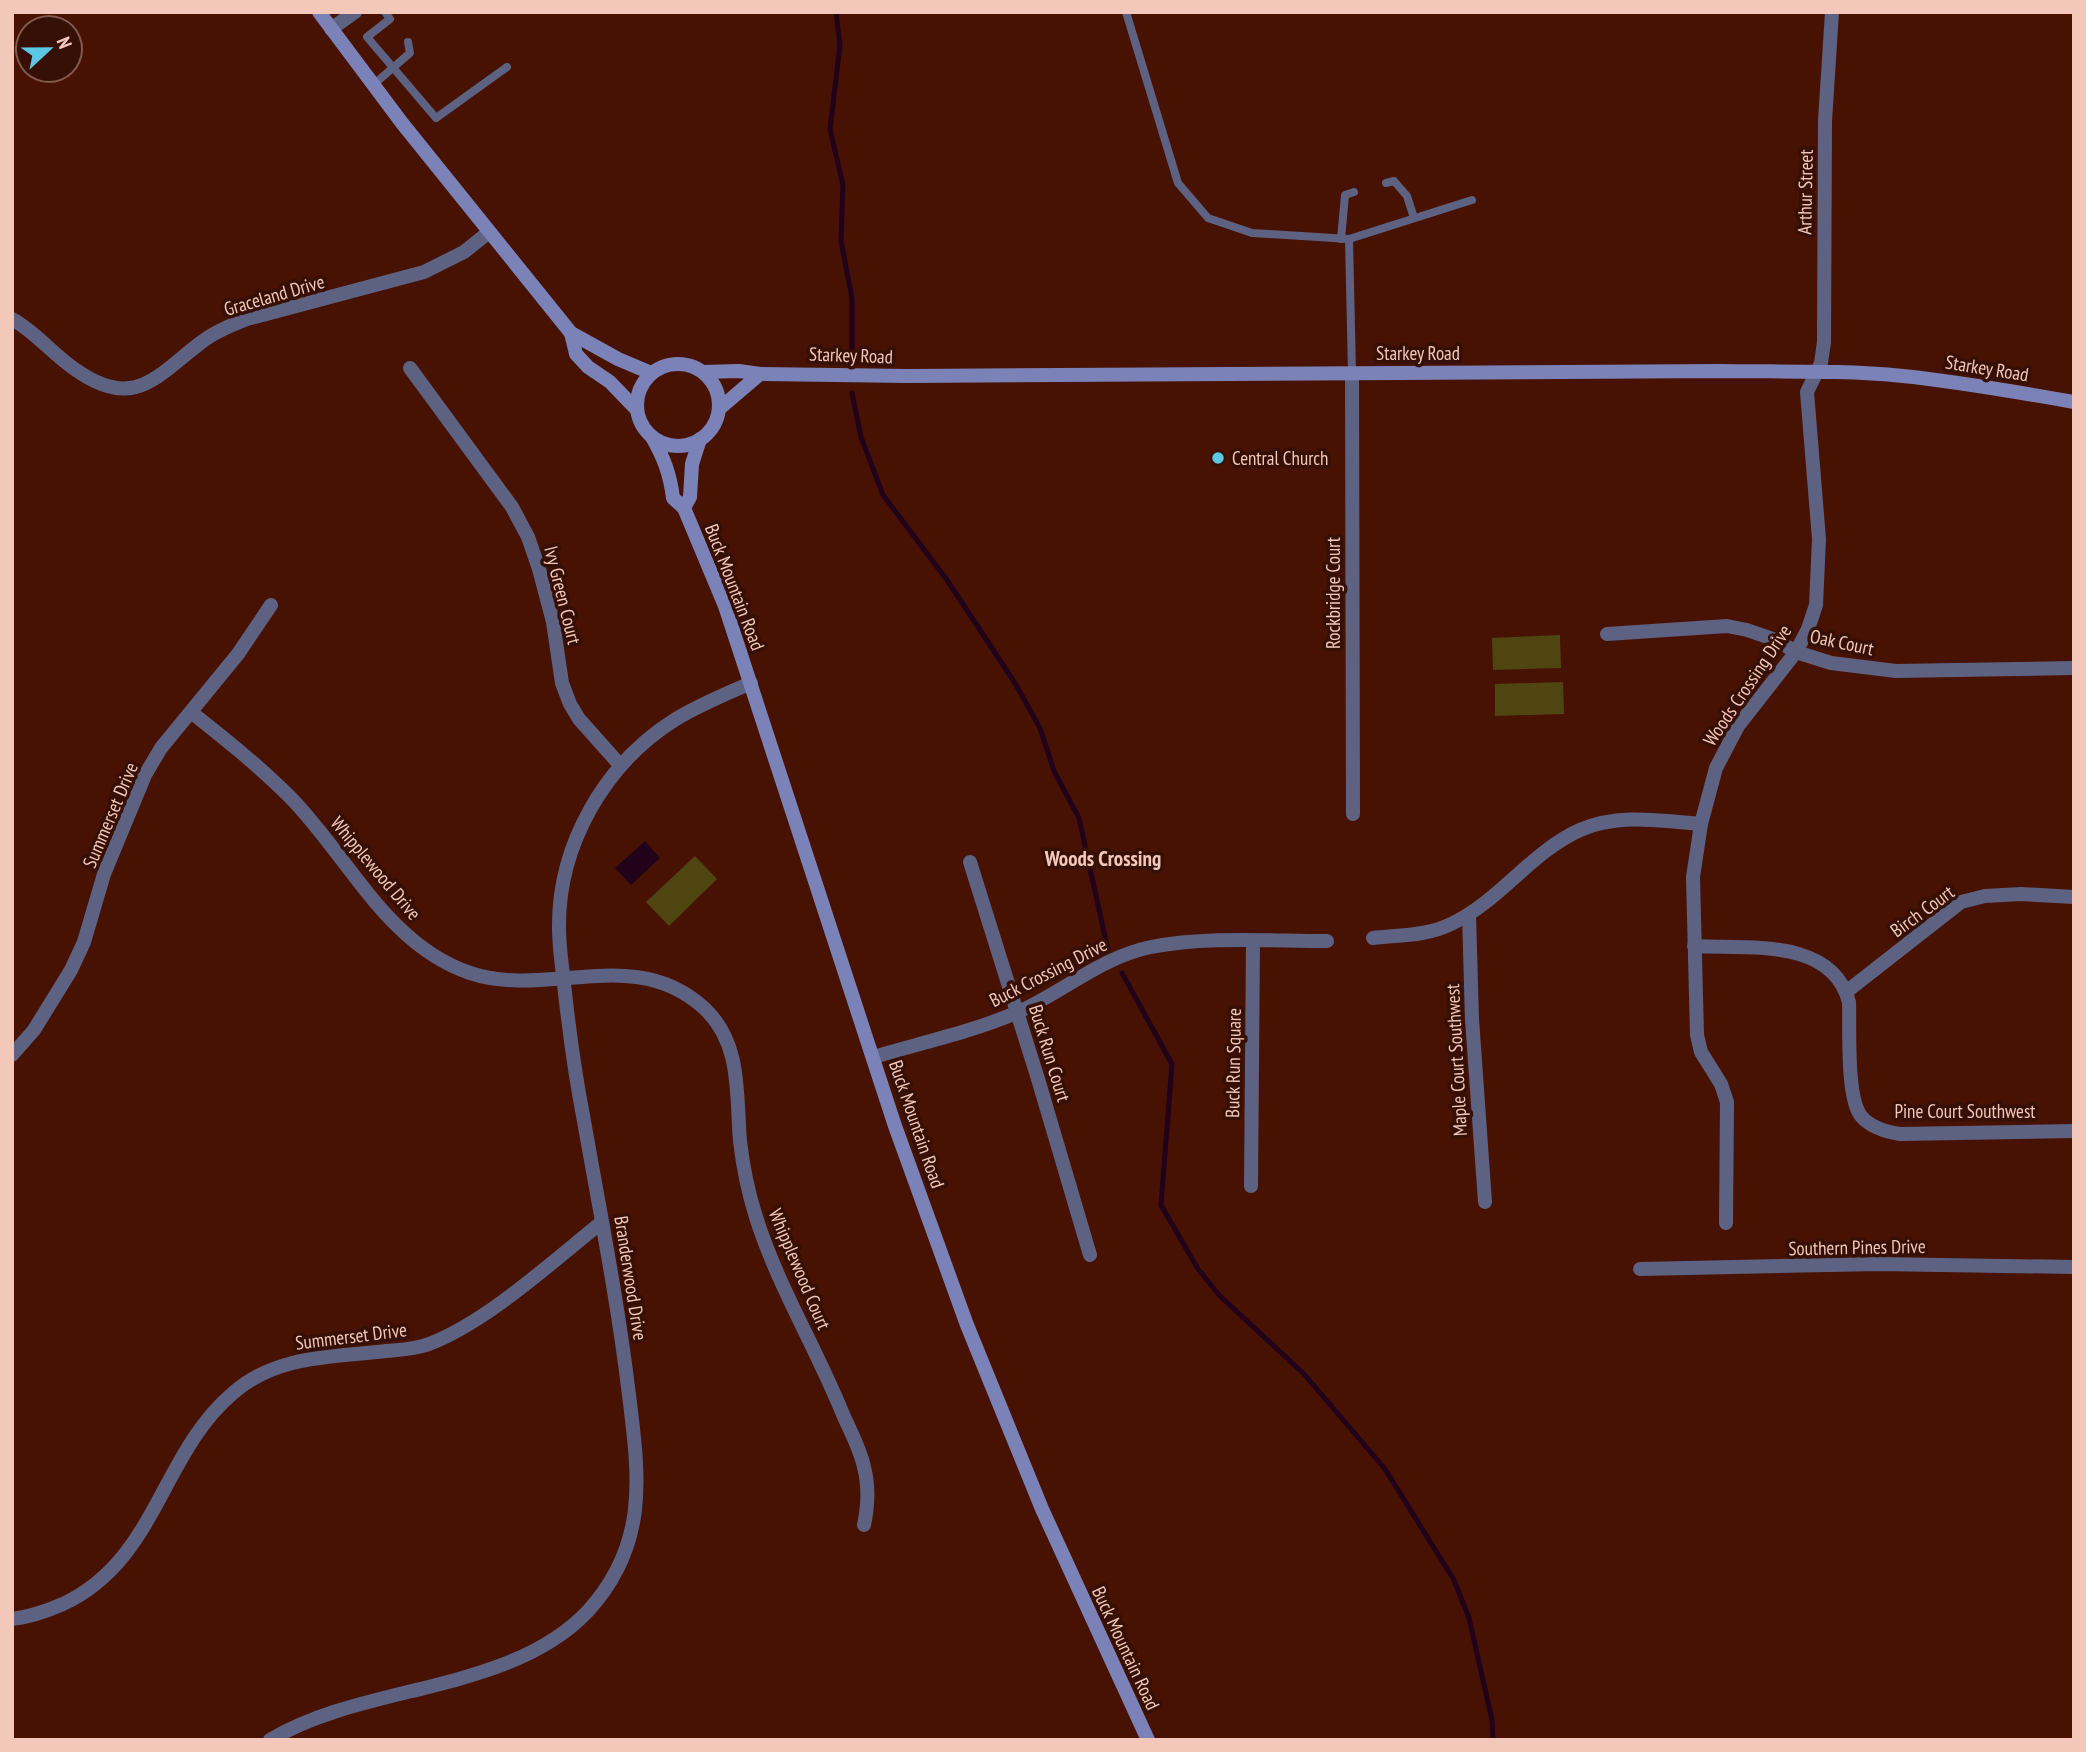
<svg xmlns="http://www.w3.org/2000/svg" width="2086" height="1752" font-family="'PT Sans Narrow',sans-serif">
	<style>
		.green { fill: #4f4510 }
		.water { fill: #22011a }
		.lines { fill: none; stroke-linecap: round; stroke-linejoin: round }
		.stream { stroke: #22011a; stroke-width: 5 }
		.service { stroke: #5d6283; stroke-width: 8 }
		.minor { stroke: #5d6283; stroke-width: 14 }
		.secondary { stroke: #7b82b8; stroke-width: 14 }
		.poi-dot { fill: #5ac8e5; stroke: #361005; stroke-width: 2.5 }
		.labels { text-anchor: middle; stroke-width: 7; stroke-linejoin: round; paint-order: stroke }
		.street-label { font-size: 19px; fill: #f3c7ba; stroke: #361005 }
		.poi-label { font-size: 19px; fill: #f3c7ba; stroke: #361005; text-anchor: start }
		.neighbourhood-label { font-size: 21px; font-weight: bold; fill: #f3c7ba; stroke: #361005 }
	</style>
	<rect width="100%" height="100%" fill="#481202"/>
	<!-- green -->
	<g class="green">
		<polygon points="1560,635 1561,668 1493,670 1492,638"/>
		<polygon points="1563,682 1564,714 1495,716 1495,684"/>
		<polygon points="695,856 717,879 669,926 646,902"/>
	</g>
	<!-- water -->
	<polygon class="water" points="645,841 660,858 631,885 615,868"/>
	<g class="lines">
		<!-- stream -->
		<g class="stream">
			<polyline points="836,12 840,45 830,129 843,185 841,241 852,298 852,359"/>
			<polyline points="852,393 861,437 883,495 947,580 1015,683 1040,728 1054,771 1079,818 1107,946"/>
			<polyline points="1122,973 1172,1064 1161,1205 1198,1269 1220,1296 1304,1374 1385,1469 1454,1580 1469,1618 1492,1720 1493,1740"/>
		</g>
		<!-- service -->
		<g class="service">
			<polyline points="385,12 390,19 367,37 436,118 507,67"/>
			<polyline points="1126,12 1178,183 1208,218 1252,233 1349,239"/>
			<polyline points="373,85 410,53 408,42"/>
			<polyline points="1386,183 1394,181 1407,196 1414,218"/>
			<polyline points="1341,239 1345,195 1354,192"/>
			<polyline points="1352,373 1349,239 1472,200"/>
		</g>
		<!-- minor -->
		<g class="minor">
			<polyline points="331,29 355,12"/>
			<path d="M 12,319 C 36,332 53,355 76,370 C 136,412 158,374 203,341 C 216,331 232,325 247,319 L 424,272 L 464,252 L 489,232"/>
			<polyline points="410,368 512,507 528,537 539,569 553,622 562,683 570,704 579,719 620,765"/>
			<polyline points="1352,373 1353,814"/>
			<polyline points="1607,634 1727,626 1747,630 1776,640 1796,652 1831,663 1896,671 2074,668"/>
			<path d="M 191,712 C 225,739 259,766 290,797 C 348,856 387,945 470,973 C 549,999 634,944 704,1008 C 742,1043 736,1094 740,1141 C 743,1167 748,1192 756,1217 C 777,1284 815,1346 842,1412 C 849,1429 860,1448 864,1467 C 869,1486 868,1506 864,1525"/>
			<polyline points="970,862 1038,1079 1090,1255"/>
			<polyline points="1469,915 1472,1019 1485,1202"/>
			<path d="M 1373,938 C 1399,935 1427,936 1451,924 C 1500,901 1531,852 1580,830 C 1619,813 1661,821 1701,824"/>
			<path d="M 1694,946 C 1746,949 1832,937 1849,1002 C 1850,1027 1846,1097 1861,1116 C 1870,1127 1887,1132 1900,1134 L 2074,1131"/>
			<polyline points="1846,992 1961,902 1985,896 2021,894 2074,897"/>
			<polyline points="12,1055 34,1030 71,970 84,942 104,874 145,775 161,748 238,654 271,605"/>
			<path d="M 873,1057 C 921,1043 971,1032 1016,1013 C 1062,993 1101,957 1151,947 C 1207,936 1269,941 1327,941"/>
			<polyline points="1251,1186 1253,941"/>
			<polyline points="1726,1223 1727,1102 1721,1084 1701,1052 1697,1035 1693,877 1701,824 1716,768 1738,726 1796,652 1808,629 1816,605 1819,539 1807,392 1821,363 1824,342 1825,121 1832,12"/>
			<polyline points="1640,1269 1879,1264 2074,1267"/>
			<path d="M 12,1619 C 30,1617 47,1611 63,1604 C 157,1560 160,1455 233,1393 C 274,1357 326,1357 377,1352 C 395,1350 413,1350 429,1344 C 487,1322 553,1261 602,1222"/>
			<path d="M 270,1740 C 364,1683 510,1694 588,1611 C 649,1544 639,1476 629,1395 C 618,1303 600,1212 584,1121 C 575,1075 569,1030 564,984 C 562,965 559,947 559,928 C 558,845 605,763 676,719 C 699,705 725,694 751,683"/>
		</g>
		<!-- secondary -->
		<g class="secondary">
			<polyline points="319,12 402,123 571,333 618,359 651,373"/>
			<polyline points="571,333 576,354 588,367 610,382 637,410"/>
			<circle cx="678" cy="405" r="41"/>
			<path d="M 703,372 L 739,371 L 760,374 L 908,376 L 1720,371 C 1781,372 1842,370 1903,376 C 1961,382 2017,392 2074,402"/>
			<polyline points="719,409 760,374"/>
			<path d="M 652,437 C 664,458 670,474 673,498 L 684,508 L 725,606 L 895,1126 L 967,1325 L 1042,1509 L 1148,1740"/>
			<polyline points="684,508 690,497 692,464 700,439"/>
		</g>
	</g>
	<!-- markers -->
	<circle class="poi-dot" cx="1218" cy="458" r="7"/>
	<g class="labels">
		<!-- street labels -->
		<g class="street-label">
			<text transform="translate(1805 192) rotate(-89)" y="7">Arthur Street</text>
			<text transform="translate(274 295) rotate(-16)" y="7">Graceland Drive</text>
			<text x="1418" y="360">Starkey Road</text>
			<text transform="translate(851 355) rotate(2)" y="7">Starkey Road</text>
			<text transform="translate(1987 368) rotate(9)" y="7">Starkey Road</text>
			<text transform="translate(735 587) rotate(69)" y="7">Buck Mountain Road</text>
			<text transform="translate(1333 593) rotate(-90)" y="7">Rockbridge Court</text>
			<text transform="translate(563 595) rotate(76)" y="7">Ivy Green Court</text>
			<text transform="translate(1842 642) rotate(12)" y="7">Oak Court</text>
			<text transform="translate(1747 685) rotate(-56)" y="7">Woods Crossing Drive</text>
			<text transform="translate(110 815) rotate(-67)" y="7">Summerset Drive</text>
			<text transform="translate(376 868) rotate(50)" y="7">Whipplewood Drive</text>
			<text transform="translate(1922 911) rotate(-36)" y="7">Birch Court</text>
			<text transform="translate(1048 972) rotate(-27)" y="7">Buck Crossing Drive</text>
			<text transform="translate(1050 1053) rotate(73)" y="7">Buck Run Court</text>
			<text transform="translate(1456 1060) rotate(-93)" y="7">Maple Court Southwest</text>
			<text transform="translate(1233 1063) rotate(-89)" y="7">Buck Run Square</text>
			<text x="1965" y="1118">Pine Court Southwest</text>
			<text transform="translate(917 1124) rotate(71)" y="7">Buck Mountain Road</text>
			<text transform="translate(1857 1247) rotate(-1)" y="7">Southern Pines Drive</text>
			<text transform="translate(800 1269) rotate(67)" y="7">Whipplewood Court</text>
			<text transform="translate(631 1278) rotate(81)" y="7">Branderwood Drive</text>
			<text transform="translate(351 1336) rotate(-7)" y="7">Summerset Drive</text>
			<text transform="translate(1126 1648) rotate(65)" y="7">Buck Mountain Road</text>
		</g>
		<!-- poi labels -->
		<g class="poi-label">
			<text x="1232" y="465">Central Church</text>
		</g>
		<!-- neighbourhood labels -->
		<g class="neighbourhood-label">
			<text x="1103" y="866">Woods Crossing</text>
		</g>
	</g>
	<!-- border -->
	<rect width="2086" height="1752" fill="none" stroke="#f3c7ba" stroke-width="28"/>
	<!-- north arrow -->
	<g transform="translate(49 49) rotate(68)"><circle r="33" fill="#361005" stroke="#82594d" stroke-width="2"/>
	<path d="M0-5L12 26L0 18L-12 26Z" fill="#5ac8e5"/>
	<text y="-10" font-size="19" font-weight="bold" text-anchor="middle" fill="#f3c7ba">N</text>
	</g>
</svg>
